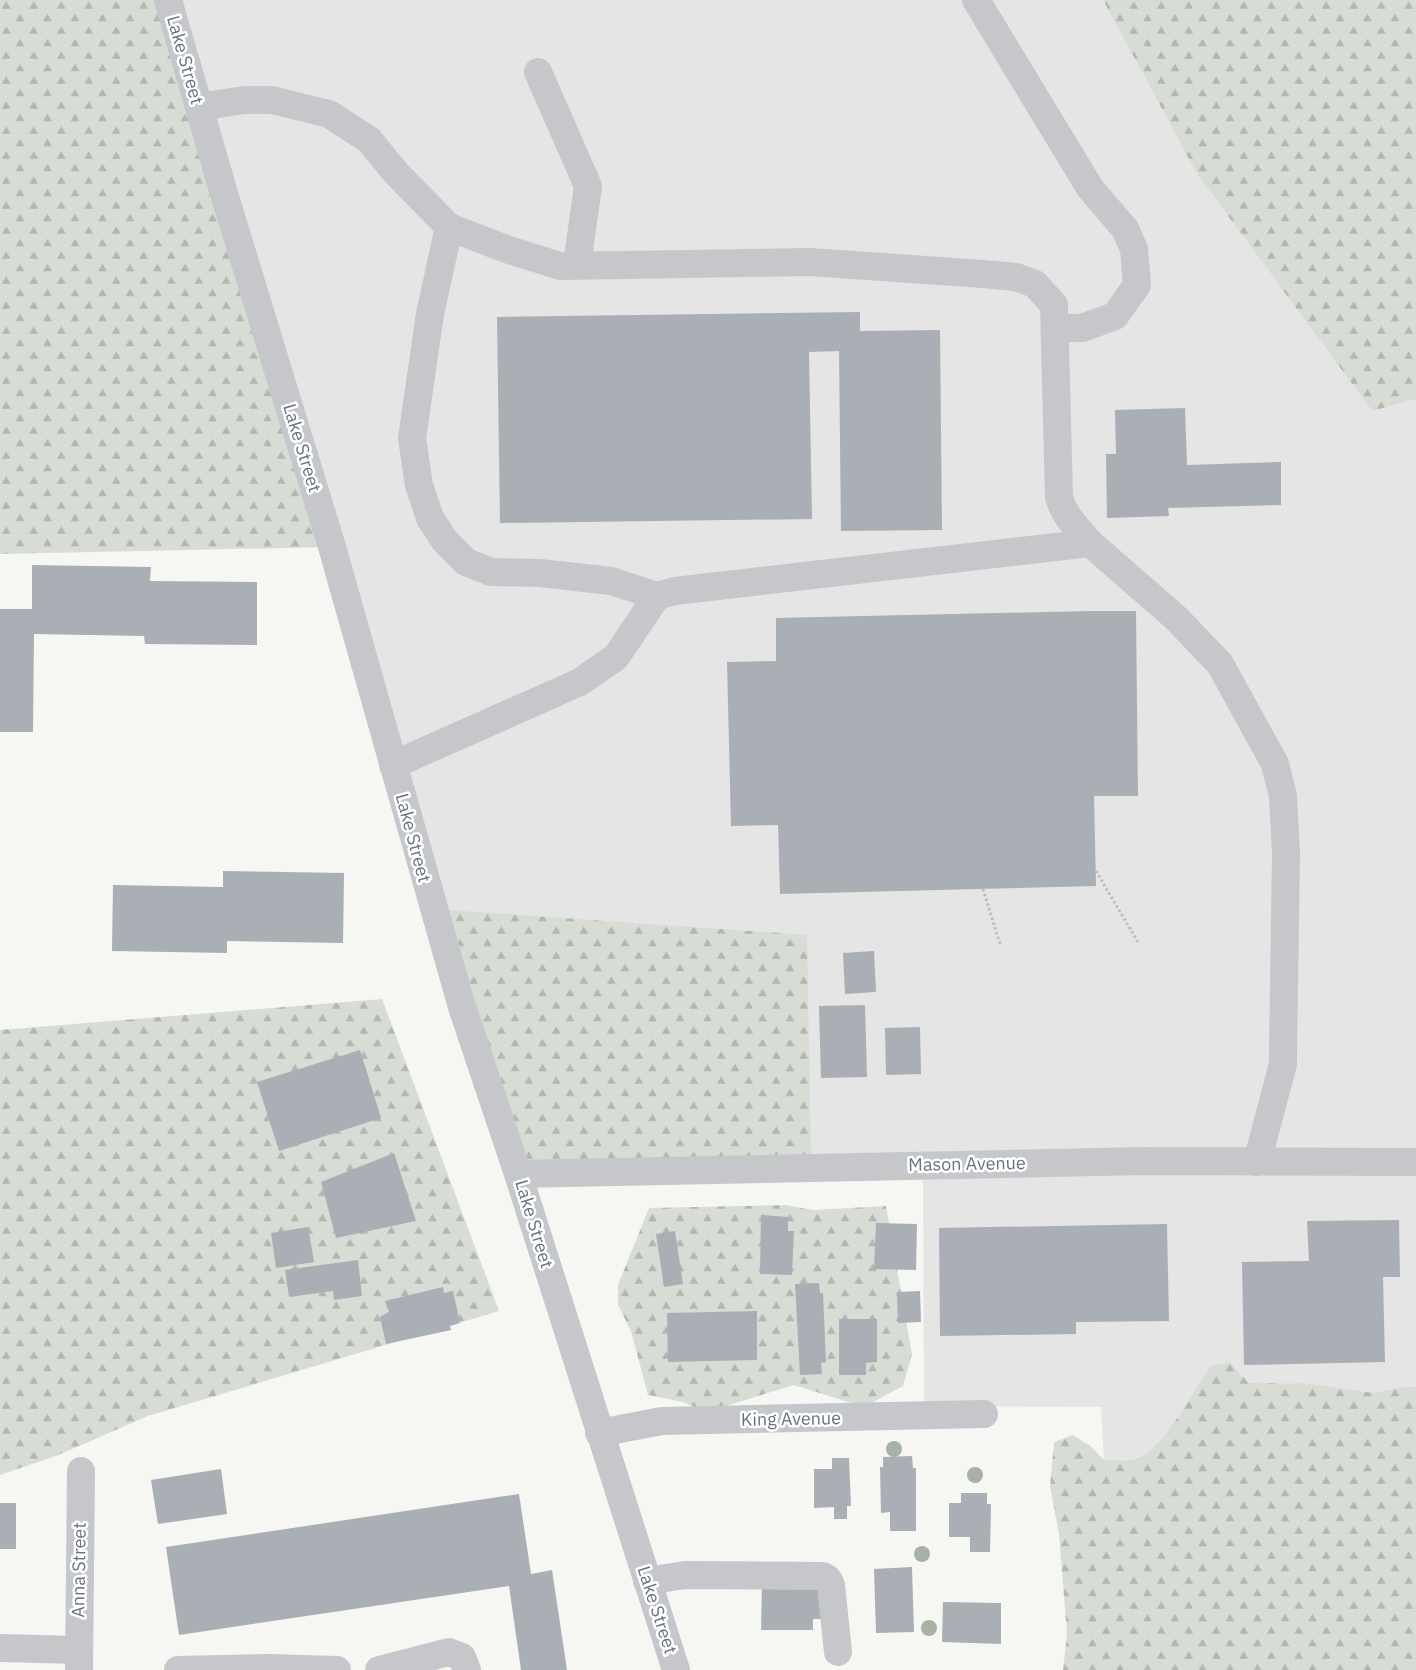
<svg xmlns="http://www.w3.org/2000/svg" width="1416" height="1670" font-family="'IBM Plex Sans',sans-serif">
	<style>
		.built { fill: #e4e5e4 }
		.forest { fill: url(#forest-firs) }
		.building { fill: #a9afb5 }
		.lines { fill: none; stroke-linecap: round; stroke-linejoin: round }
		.path { stroke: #bcbec0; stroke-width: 3; stroke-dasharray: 2.5 2.5; stroke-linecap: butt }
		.minor { stroke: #c5c7cb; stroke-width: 28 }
		.tree { fill: #a7b2a5 }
		.labels { text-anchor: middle; stroke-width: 5; stroke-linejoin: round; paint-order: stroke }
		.street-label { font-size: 18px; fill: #677383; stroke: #fff }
	</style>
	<defs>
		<pattern id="forest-firs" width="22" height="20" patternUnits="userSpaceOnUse" patternTransform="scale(1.25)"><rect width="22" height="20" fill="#d7ddd4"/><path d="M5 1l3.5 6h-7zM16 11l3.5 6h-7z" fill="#b2b8b1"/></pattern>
	</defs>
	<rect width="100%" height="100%" fill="#f6f6f3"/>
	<!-- built -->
	<polygon class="built" points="168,0 1103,0 1197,174 1372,411 1416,399 1416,1607 1104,1460 1101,1407 924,1406 923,1165 518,1174"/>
	<!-- forest -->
	<g class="forest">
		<polygon points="0,0 169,0 332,547 0,554"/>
		<polygon points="1103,0 1416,0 1416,399 1372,411 1197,174"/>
		<polygon points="433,909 807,935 811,1168 518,1174"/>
		<polygon points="382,999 499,1311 148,1416 56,1456 0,1475 0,1030"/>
		<polygon points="786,1205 813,1210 886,1206 912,1354 903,1386 864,1407 794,1385 706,1412 683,1402 648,1395 631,1331 618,1305 618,1285 649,1208"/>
		<path d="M 1229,1362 L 1249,1383 L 1311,1384 L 1373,1393 L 1406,1387 L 1416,1387 L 1416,1670 L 1063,1670 L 1067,1634 L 1059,1534 L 1050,1487 L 1054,1442 L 1073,1435 L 1093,1448 L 1104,1460 C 1114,1460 1126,1462 1136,1459 C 1163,1451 1194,1390 1211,1366 Z"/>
	</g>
	<!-- building -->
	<g class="building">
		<polygon points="860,312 860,331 940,330 942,530 841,531 839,351 809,352 812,519 500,523 497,317"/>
		<polygon points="1185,408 1187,465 1281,462 1281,505 1168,508 1169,516 1107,518 1106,454 1116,454 1115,410"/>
		<polygon points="32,565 151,567 150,581 257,582 257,645 145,644 144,636 34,634 33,732 0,732 0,609 32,609"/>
		<polygon points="1090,611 1136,611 1138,796 1094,796 1096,886 780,894 778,825 731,826 727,662 776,661 776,618"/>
		<polygon points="223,871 344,873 343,943 227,941 227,953 112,951 113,885 223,887"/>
		<polygon points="874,951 876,992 845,994 843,953"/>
		<polygon points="865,1005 867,1077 821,1078 819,1006"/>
		<polygon points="920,1027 921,1074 886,1075 885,1028"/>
		<polygon points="360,1050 381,1118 279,1151 257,1082"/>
		<polygon points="394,1153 416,1221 336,1238 321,1182"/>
		<polygon points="761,1215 788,1217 788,1231 794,1231 792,1275 760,1274"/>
		<polygon points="1399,1220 1400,1277 1383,1277 1385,1362 1244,1365 1242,1262 1309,1261 1307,1221"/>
		<polygon points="876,1223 917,1224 916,1270 874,1269"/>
		<polygon points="1167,1224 1169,1321 1076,1322 1076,1334 940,1336 939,1228"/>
		<polygon points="308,1227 314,1262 276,1268 271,1233"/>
		<polygon points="675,1231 683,1284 664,1287 656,1234"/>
		<polygon points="358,1260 362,1296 334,1300 333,1291 289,1297 285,1270"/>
		<polygon points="819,1283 820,1293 823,1293 826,1362 821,1363 822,1374 800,1375 795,1284"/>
		<polygon points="443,1287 444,1293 453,1291 460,1323 450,1326 451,1330 386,1344 380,1317 389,1312 385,1301"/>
		<polygon points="920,1291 921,1322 898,1323 897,1292"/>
		<polygon points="757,1311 757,1360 668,1362 667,1313"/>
		<polygon points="839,1319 877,1319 877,1362 866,1363 866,1375 839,1375"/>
		<polygon points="912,1456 913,1468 916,1468 916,1531 890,1531 890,1512 881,1513 880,1467 883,1467 883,1457"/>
		<polygon points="832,1458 849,1458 851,1506 847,1506 847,1519 834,1519 834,1507 814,1508 814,1469 832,1469"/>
		<polygon points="221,1469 227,1514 158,1524 151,1480"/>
		<polygon points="961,1493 987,1493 987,1504 991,1504 990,1552 970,1552 970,1537 949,1537 949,1503 961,1503"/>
		<polygon points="519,1494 531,1574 552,1570 567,1670 521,1670 509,1586 179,1635 166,1547"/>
		<rect x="0" y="1503" width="16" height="46"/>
		<polygon points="912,1567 914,1632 876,1633 874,1569"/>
		<polygon points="762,1584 821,1586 824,1619 813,1619 813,1630 761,1630"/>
		<polygon points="943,1602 1001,1603 1001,1644 942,1642"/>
	</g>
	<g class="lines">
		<!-- path -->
		<g class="path">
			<polyline points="1096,871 1139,944"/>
			<polyline points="983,889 1000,944"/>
		</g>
		<!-- minor -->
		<g class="minor">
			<polyline points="168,0 225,197 332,547 462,1007 518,1174 676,1670"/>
			<polyline points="976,0 1090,188 1125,229 1134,249 1137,285 1115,316 1082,328 1055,328"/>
			<polyline points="538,72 588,186 577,265"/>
			<path d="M 199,107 L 244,100 L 272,100 L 329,114 L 369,140 L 397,174 L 449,227 L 506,249 L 560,266 L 810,262 L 983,274 L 1016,277 L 1035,284 L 1054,305 L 1059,497 C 1064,516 1077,528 1090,543"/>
			<polyline points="449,227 430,314 412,438 419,485 430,518 445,541 466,562 491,572 540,573 611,581 657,596"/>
			<polyline points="393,765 580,682 616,657 657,596 675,591 1090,543 1176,618 1220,664 1275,764 1283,796 1286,853 1283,1053 1283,1064 1257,1162"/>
			<polyline points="518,1174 1146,1161 1416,1162"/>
			<polyline points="599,1433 662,1421 984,1414"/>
			<polyline points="647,1581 685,1575 823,1576 828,1579 831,1585 838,1652"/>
			<polyline points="0,1648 78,1650"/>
			<polyline points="79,1670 81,1471"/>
			<polyline points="178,1670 269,1668 337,1670"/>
			<polyline points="379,1670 449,1652 462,1657 467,1670"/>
		</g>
	</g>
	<!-- trees -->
	<g class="tree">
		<circle cx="894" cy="1449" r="8"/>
		<circle cx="975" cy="1475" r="8"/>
		<circle cx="922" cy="1554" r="8"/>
		<circle cx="929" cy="1628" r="8"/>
	</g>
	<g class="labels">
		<!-- street labels -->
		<g class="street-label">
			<text transform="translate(185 60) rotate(74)" y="6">Lake Street</text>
			<text transform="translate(302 448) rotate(73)" y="6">Lake Street</text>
			<text transform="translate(413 838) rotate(75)" y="6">Lake Street</text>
			<text transform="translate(967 1164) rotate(-1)" y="6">Mason Avenue</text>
			<text transform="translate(534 1224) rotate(73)" y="6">Lake Street</text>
			<text transform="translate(791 1419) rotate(-1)" y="6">King Avenue</text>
			<text transform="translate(79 1570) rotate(-89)" y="6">Anna Street</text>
			<text transform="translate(657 1610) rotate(72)" y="6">Lake Street</text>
		</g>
	</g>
</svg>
